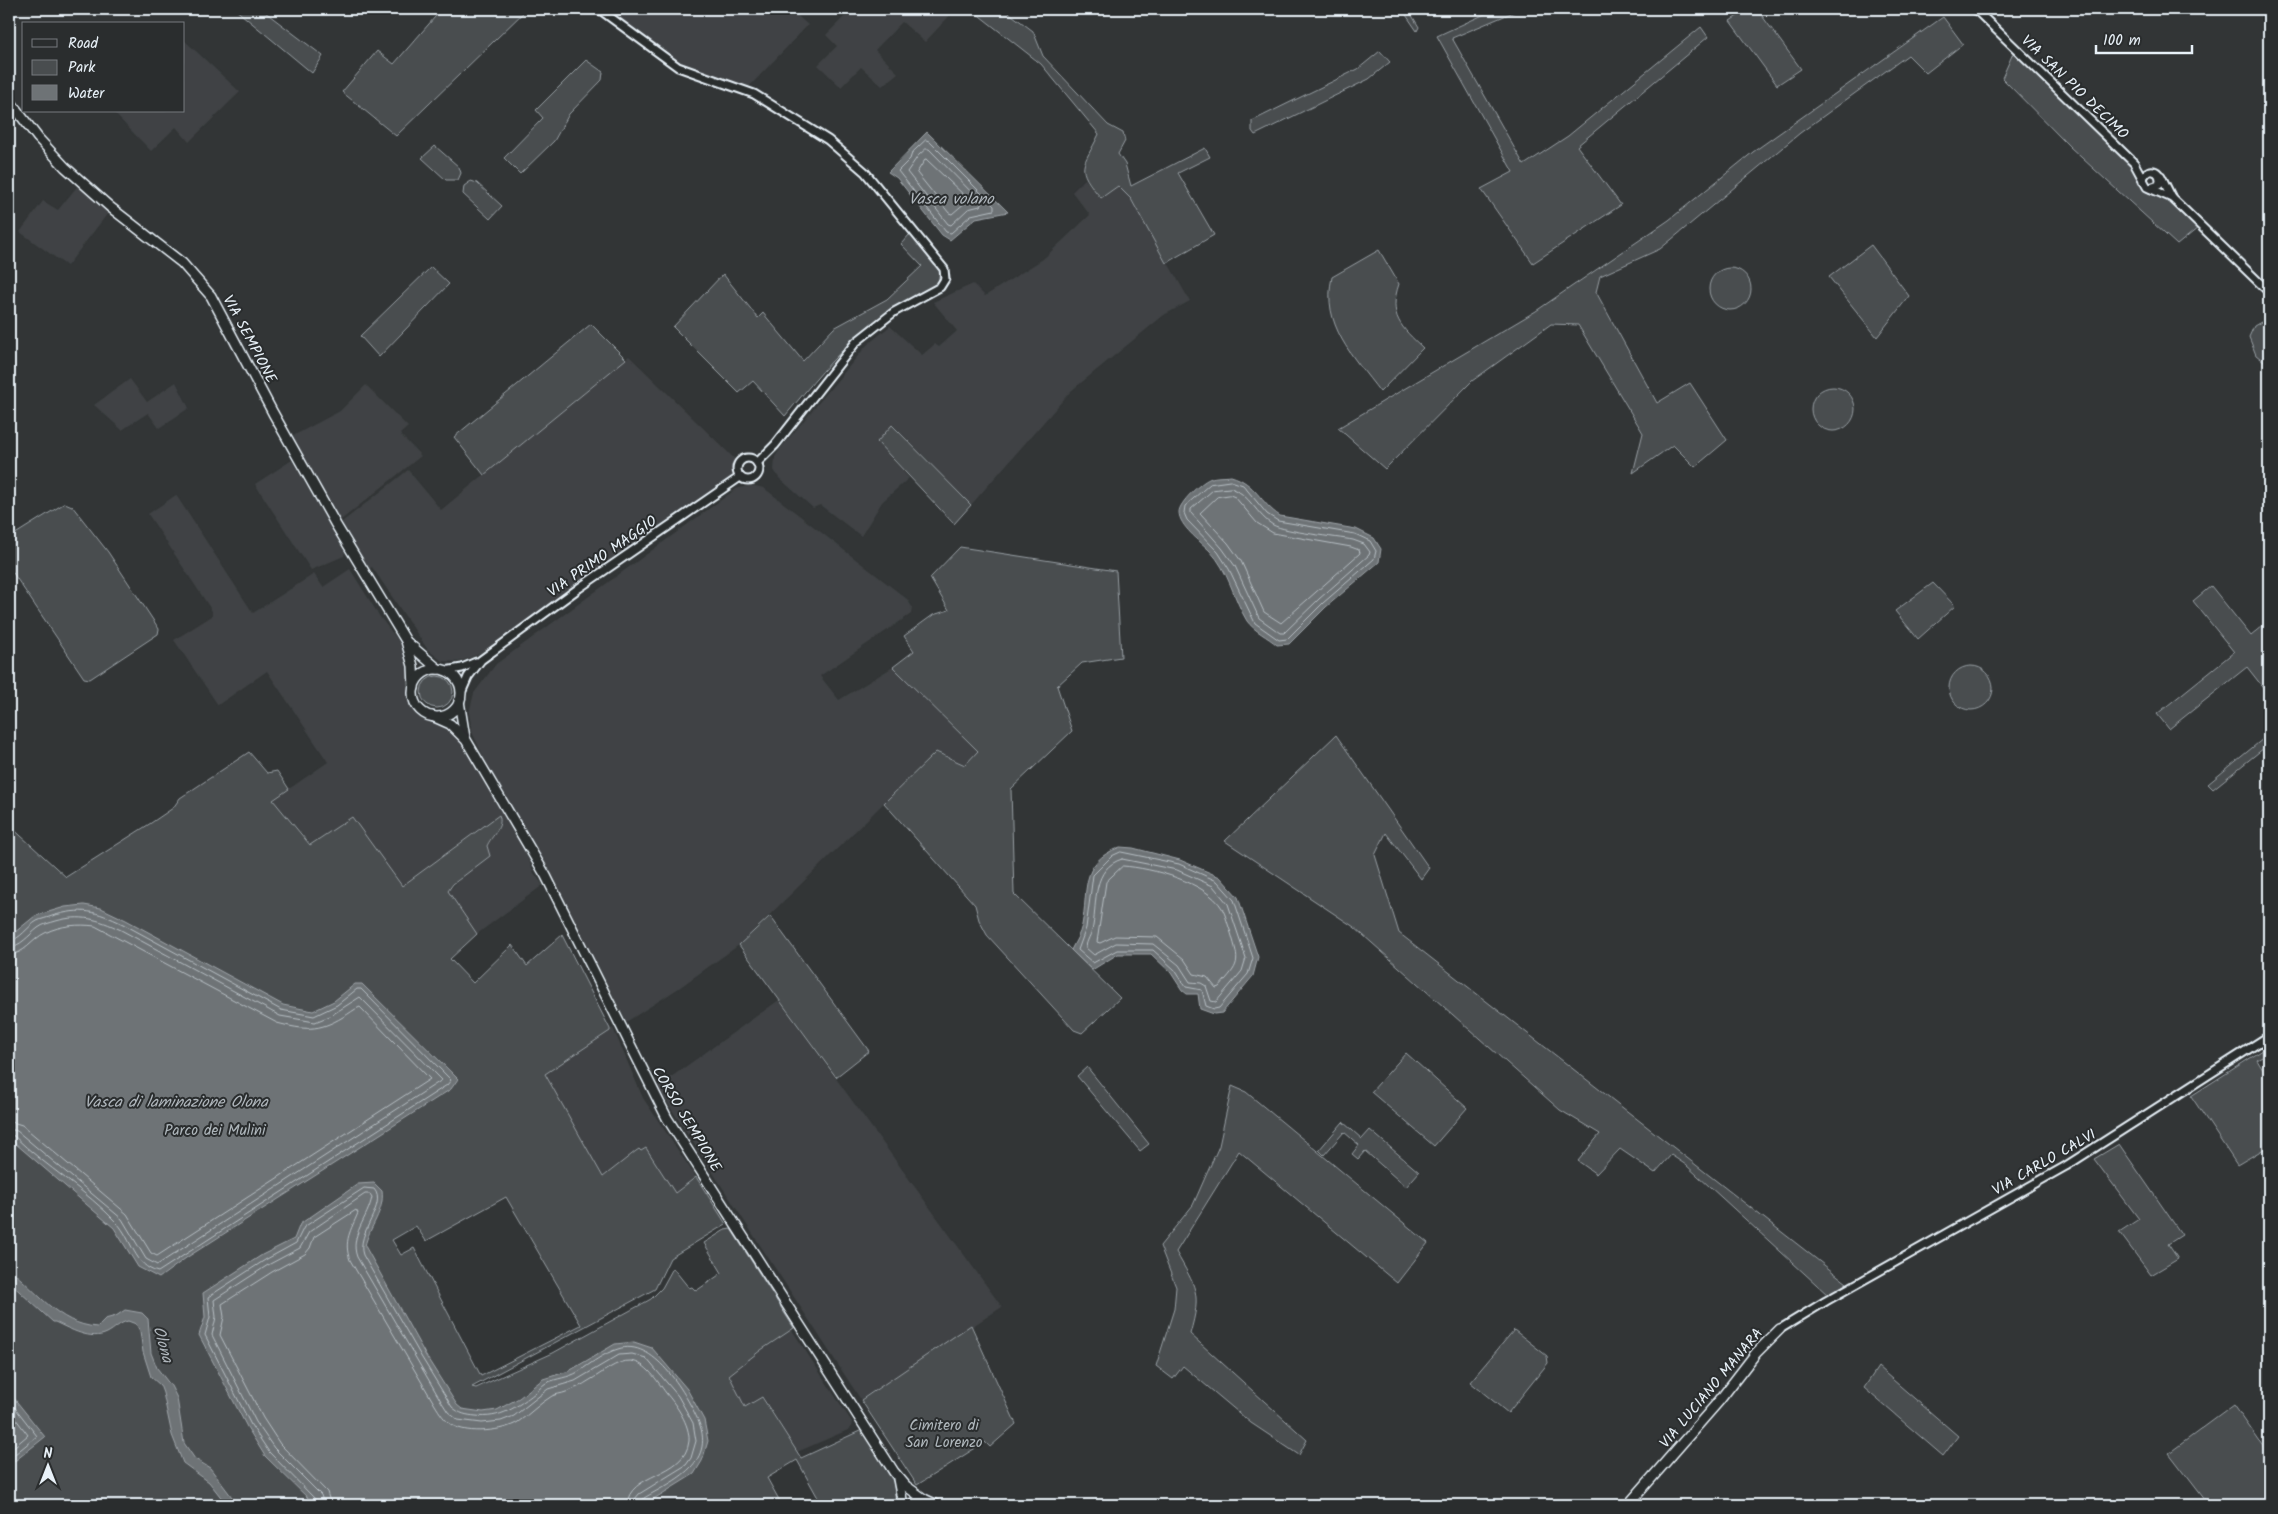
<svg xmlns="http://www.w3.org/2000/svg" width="2278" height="1514" font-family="Kalam,sans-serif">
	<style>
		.built { fill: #3f4244 }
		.green { fill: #494d4f; stroke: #989fa4; fill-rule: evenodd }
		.water { fill: #6e7376; stroke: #9fa5aa }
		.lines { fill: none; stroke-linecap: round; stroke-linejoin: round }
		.shore { stroke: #b7bfc4; stroke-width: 1 }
		.minor-casing { stroke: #e8f1f8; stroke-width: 11 }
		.major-casing { stroke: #e8f1f8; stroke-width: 12 }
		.minor { stroke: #2a2d2e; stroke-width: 7 }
		.major { stroke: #2a2d2e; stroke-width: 9 }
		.labels { text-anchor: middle; stroke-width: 4; stroke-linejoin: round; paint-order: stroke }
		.street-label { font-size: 15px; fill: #e8f1f8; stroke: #2a2d2e }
		.park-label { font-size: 15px; fill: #b0b8bd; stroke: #2a2d2e }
		.water-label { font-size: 16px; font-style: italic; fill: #b1b8be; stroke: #2a2d2e }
	</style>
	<rect width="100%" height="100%" fill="#323536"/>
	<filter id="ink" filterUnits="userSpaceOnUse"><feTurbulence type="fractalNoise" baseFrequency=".02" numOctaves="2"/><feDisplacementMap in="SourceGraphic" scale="10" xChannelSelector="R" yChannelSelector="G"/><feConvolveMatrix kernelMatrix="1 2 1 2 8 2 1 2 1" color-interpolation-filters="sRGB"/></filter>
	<g filter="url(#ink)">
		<!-- built -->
		<g class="built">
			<polygon points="601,9 790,9 808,25 746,90 686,69"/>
			<polygon points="852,9 956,9 925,42 902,22 875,50 898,73 882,86 861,67 841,87 818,65 837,46 826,35"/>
			<polygon points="184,40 240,92 189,142 176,127 151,151 112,111 184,111"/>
			<polygon points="1085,179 1100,198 1118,186 1131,199 1190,301 1164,315 1071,391 971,505 893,425 877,442 909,478 882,502 861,536 820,505 813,508 779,478 774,470 775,457 780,449 867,345 890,326 922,355 935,344 939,347 957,331 933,302 973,284 985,296 1043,259 1090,215 1072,192"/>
			<polygon points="80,183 112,208 67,266 20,232 43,201 58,210"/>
			<polygon points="629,356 738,462 736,470 738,477 513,635 477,655 459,662 442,661 428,650 372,567 365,572 337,526 408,470 441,510"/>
			<polygon points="130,379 147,402 176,382 189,408 159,428 148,413 122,430 94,405"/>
			<polygon points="366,385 408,427 400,434 421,456 336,524 289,438 340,411"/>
			<polygon points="292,460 345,552 344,556 311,570 255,484"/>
			<polygon points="751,485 764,488 907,599 912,607 911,614 820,676 839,700 893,667 978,751 965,765 936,752 739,945 679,988 620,1026 507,809 472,732 469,713 474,693 496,664 736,489"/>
			<polygon points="176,495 253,613 314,574 323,587 350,569 380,617 423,672 413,687 412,695 416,707 431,717 444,717 449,714 523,844 534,873 543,885 477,934 448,891 488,852 488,843 495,833 484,826 402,886 352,817 311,845 273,800 328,762 267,671 218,705 174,640 212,616 212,611 148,514"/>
			<polygon points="779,1000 1002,1307 861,1400 657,1087"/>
			<polygon points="613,1028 643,1098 696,1177 675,1193 639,1149 603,1178 544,1074"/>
			<polygon points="792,1330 852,1422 851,1428 848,1430 797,1452 763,1397 745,1407 729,1375 761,1350"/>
		</g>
		<!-- green -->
		<g class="green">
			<polygon points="235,9 261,9 323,56 312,73"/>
			<polygon points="442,9 527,9 396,136 342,92 377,51 394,64"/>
			<path d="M 971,9 L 1004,9 L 1033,31 L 1043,56 L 1108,125 L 1123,133 L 1125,141 L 1118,154 L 1125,164 L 1131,186 L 1205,148 L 1210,157 L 1178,173 L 1214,235 L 1166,263 L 1131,199 L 1118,186 L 1101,198 C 1074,166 1083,168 1099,134 L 1041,64 Z"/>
			<polygon points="1402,9 1408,9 1419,27 1417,31"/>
			<polygon points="1496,9 1521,9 1452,38 1524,165 1568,136 1701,27 1708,37 1577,146 1621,205 1533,263 1481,189 1513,172 1437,36"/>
			<polygon points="1748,9 1757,9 1801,69 1777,85 1730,21"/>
			<polygon points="1943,17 1963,44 1926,73 1908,55 1800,133 1660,249 1600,276 1596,292 1657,403 1690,383 1727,440 1695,467 1673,445 1633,473 1643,433 1578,325 1551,324 1472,381 1385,469 1338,428 1536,311 1669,220 1753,152"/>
			<polygon points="1380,51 1390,62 1369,79 1255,135 1252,131 1252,121 1358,69"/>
			<polygon points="2014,51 2198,228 2177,245 2070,147 2002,78"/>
			<polygon points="586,60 603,72 602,80 569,114 554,141 520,174 504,158 543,118 536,110"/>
			<polygon points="435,146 459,167 461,173 458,180 446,180 422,158"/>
			<polygon points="471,181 477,183 502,206 490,219 463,194 464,186"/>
			<path d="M 910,234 L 938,264 L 940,270 L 938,284 C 912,298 885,311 863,331 C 834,356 810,386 785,416 L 753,381 L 739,393 L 673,327 L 723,274 L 758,318 L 763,313 L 803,361 L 834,328 L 887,299 L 922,266 L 901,244 Z"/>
			<polygon points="1871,245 1909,296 1877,337 1829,277"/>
			<path d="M 1379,250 L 1399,284 C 1388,316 1401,327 1423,348 L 1380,392 C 1353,356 1321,325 1332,277 Z"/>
			<polygon points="431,267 449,284 379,357 360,336"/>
			<circle cx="1730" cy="289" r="21"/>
			<polygon points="2261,322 2269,323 2269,365 2256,355 2249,337 2254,326"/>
			<polygon points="591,324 626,359 484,475 454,437"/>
			<circle cx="1833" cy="409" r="22"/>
			<polygon points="892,425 971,505 954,524 877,442"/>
			<polygon points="65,503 72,506 108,552 159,629 158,634 90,679 84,678 9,567 9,538"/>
			<polygon points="960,547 1116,571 1121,657 1082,663 1057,686 1072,731 1011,789 1014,894 1120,998 1082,1033 1074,1030 987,935 979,920 975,905 884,803 936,752 965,765 978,751 893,667 914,651 904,636 933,615 949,610 930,578"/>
			<polygon points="1933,583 1955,606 1918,639 1895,611"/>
			<polygon points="2211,586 2251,636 2269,621 2269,649 2263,654 2269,662 2269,695 2247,667 2169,729 2157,714 2234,652 2193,601"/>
			<circle cx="1971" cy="688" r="22"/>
			<circle cx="437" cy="692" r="16"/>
			<polygon points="2269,734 2269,744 2213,789 2208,784"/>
			<polygon points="1336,735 1429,868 1421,879 1386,833 1375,855 1399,933 1847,1283 1828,1295 1686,1165 1671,1155 1655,1173 1620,1149 1596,1174 1578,1161 1600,1134 1560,1110 1354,927 1225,841"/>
			<path d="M 249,752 L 267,773 L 277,771 L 289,789 L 273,800 L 310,845 L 352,817 L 402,886 L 499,815 C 504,827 491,836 487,846 L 490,856 L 453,884 L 448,891 L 477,934 L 450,959 L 473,983 L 512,945 L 527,966 L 562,935 L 610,1029 L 610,1031 L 545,1074 L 603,1177 L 636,1151 L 639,1149 L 641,1151 L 646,1148 L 675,1193 L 696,1177 L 726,1224 L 670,1258 L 655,1289 L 472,1387 L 476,1388 L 553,1353 L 651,1299 L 662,1288 L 673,1268 L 689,1288 L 692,1287 L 696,1291 L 722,1273 L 704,1243 L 725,1230 L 731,1229 L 794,1328 L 761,1350 L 729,1375 L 745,1407 L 762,1397 L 801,1458 L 862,1430 L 894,1483 L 896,1505 L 822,1505 L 797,1460 L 767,1478 L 782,1505 L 9,1505 L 9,825 L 66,877 L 151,823 L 173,808 L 180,798 ZM 506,1197 L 581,1325 L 481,1376 L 414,1248 L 401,1255 L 392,1240 L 416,1226 L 426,1241 Z"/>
			<polygon points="770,916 869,1051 836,1077 739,945"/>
			<polygon points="2266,1048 2269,1053 2257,1060 2269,1080 2269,1146 2237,1165 2191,1096"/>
			<polygon points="1406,1053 1467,1108 1434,1146 1371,1092"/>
			<polygon points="1087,1067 1149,1144 1140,1151 1077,1076"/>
			<path d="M 1232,1086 L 1246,1092 L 1428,1243 L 1397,1283 L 1239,1151 L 1176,1252 C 1196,1288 1202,1292 1190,1334 L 1307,1440 L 1299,1455 L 1251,1423 L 1183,1366 L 1173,1379 L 1156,1366 L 1174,1309 L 1176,1287 L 1160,1246 L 1193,1205 L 1219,1146 Z"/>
			<polygon points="1343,1122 1362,1139 1370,1130 1419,1172 1406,1187 1365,1151 1358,1159 1352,1154 1359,1145 1344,1132 1324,1155 1319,1150"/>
			<polygon points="2119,1144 2182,1235 2168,1244 2178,1259 2151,1275 2119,1232 2139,1219 2094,1159"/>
			<polygon points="971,1325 1016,1424 990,1447 985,1442 917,1485 861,1400"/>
			<polygon points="1514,1330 1547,1356 1548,1363 1508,1413 1470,1382"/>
			<polygon points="1878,1367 1958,1436 1943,1456 1864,1388"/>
			<polygon points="2234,1405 2269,1455 2269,1505 2209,1505 2169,1453"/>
		</g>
		<!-- water -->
		<g class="water">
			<polygon points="927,132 1008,212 976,218 950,240 942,235 897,178 888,172"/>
			<path d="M 1231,476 C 1256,483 1260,503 1280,516 L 1356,529 L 1374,538 L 1381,549 L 1379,562 L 1326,607 L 1289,644 L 1277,645 C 1268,637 1254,631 1247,621 C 1233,598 1229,571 1210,551 C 1200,541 1179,526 1179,512 C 1179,503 1200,483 1209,479 C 1215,476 1225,477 1231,476 Z"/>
			<path d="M 1120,847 L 1133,848 L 1180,860 L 1220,877 L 1238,897 L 1258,957 L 1253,976 L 1222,1013 L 1214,1014 L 1200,1009 L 1198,994 L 1187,994 L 1182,990 L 1171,973 L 1151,954 L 1118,954 L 1092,970 L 1071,950 C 1075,942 1080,934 1082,925 C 1089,891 1078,863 1120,847 Z"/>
			<polygon points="84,905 101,908 126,920 283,1005 313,1011 334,1001 355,984 362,984 458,1079 451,1089 186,1258 159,1278 138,1267 114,1228 9,1138 9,937 35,916 65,907"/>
			<path d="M 374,1183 L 382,1191 C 385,1211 369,1227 365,1246 L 426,1356 L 457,1405 L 462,1409 L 483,1412 L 497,1410 L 519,1398 L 543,1379 L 569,1371 L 615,1344 L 634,1342 L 652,1348 L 687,1389 L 704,1420 L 708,1441 L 702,1461 L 694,1474 L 644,1505 L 315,1505 L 265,1456 L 247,1427 L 199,1335 L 205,1317 L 203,1293 L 262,1255 L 294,1239 L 300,1224 L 358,1184 Z"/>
			<path d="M 9,1269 C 38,1291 57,1324 97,1327 L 105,1319 L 116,1316 L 125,1310 L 142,1313 L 148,1319 L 151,1353 L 157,1368 L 171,1386 L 177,1398 L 184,1443 L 195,1459 L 210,1468 L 238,1505 L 227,1505 L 209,1482 L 183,1463 L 172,1435 L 163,1393 L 160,1385 L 151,1377 L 143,1352 L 140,1331 L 136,1324 L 128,1321 C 119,1323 115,1329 107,1333 C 91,1341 70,1329 55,1322 L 53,1322 L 9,1282 Z"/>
			<polygon points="9,1392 45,1437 11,1464 9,1462"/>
		</g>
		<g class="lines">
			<!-- shore -->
			<g class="shore">
				<polygon points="926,140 929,141 994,206 994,210 971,215 951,233 946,232 898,171 910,159 912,153"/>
				<polygon points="926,149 929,149 982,203 980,206 968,209 951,225 948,224 907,172 918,156"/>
				<polygon points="926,159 967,198 967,201 952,214 949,213 917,173"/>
				<polygon points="1231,481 1243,485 1267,514 1278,521 1355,534 1370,541 1376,551 1374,559 1323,603 1287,639 1279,640 1255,623 1229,569 1218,552 1187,520 1184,513 1185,506 1210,484"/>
				<path d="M 1231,488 C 1249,493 1257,516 1273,525 C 1286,532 1336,537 1353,540 L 1364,544 L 1370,552 L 1369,555 L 1319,599 L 1284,633 L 1280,633 L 1259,618 L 1235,566 L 1222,548 L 1191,513 L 1191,509 L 1213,490 Z"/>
				<polygon points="1230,495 1235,497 1257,523 1273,533 1351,547 1359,550 1360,553 1281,623 1264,612 1241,561 1228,543 1200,513 1217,497"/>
				<polygon points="1121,852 1179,864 1217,881 1234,900 1253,958 1248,974 1219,1008 1214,1009 1206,1006 1202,990 1186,987 1175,970 1153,950 1117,950 1093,963 1078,950 1086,928 1093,875 1112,856"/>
				<path d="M 1122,859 L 1177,870 L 1213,886 L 1228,904 L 1246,958 L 1242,971 L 1216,1002 L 1211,1001 L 1206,986 L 1201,983 L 1190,982 L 1179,965 L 1153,944 L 1116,943 L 1094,955 L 1086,948 C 1086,941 1092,934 1093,926 C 1097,902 1092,868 1122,859 Z"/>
				<path d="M 1123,866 C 1152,868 1206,882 1222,908 C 1226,915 1228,926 1231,933 C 1240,964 1240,963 1219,987 L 1216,988 L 1207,977 L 1194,974 L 1184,959 L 1157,937 L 1115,936 L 1100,943 L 1097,942 L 1106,882 Z"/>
				<path d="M 9,941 C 20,940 28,926 37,921 C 41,919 47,918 52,916 C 82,907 96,911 123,924 L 281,1010 L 314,1016 L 337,1005 L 357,989 L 361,989 L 451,1080 L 447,1085 L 158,1272 C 134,1266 132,1239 117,1223 C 86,1190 46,1167 14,1136 L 9,1135"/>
				<path d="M 9,947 C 20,947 29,935 38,928 C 43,924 50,923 56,921 C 81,914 98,919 121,930 L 280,1016 L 315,1022 L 330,1016 L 360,997 L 442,1080 L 157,1265 L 146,1259 L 122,1219 L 17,1131 L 9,1129"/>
				<path d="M 9,955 C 25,954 32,939 45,933 C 61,925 79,924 95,926 L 277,1023 C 304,1030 318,1032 343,1017 C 349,1014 354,1009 360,1007 L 430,1079 L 157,1256 L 151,1253 L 127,1214 L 22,1125 L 9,1121"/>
				<polyline points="9,1400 37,1436 9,1459"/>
				<polyline points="9,1410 28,1435 9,1451"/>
				<path d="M 318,1505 L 316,1500 L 269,1452 L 251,1425 L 205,1335 L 210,1317 L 208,1297 L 265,1260 L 296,1243 L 304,1227 L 364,1188 L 374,1189 C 388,1205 355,1233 363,1255 L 422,1358 L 452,1407 C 460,1414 466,1415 476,1416 C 500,1419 517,1407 535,1393 C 539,1390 541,1386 546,1383 C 557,1378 568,1378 578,1372 C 590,1364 604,1353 618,1349 C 653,1337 685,1392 697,1418 C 718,1463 675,1480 644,1498 L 641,1505"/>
				<path d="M 324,1505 L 321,1495 L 274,1448 L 256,1422 L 212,1335 L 216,1317 L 214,1300 L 268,1265 L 300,1248 L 309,1232 L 365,1194 L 370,1194 L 372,1197 C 368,1219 349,1235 357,1257 L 441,1401 L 448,1412 L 458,1420 L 482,1423 L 501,1421 L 514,1416 L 548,1389 L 575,1381 L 619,1355 L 632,1354 L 646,1358 L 678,1396 L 693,1423 L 696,1441 L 691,1458 L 686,1465 L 639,1494 L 635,1499 L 635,1505"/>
				<path d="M 331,1505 L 327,1492 L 280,1444 L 263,1418 L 220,1335 L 224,1317 L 222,1304 L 272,1272 L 305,1254 L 310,1248 L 314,1237 L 356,1210 L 358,1213 C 351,1230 343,1241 350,1260 L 435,1405 C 440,1413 444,1420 452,1425 C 468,1435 504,1431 518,1422 C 530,1414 540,1403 552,1396 C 556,1394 561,1394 566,1392 C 575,1389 582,1385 590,1380 C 601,1374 617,1360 631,1361 C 647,1363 657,1381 666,1393 C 676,1405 690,1424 689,1441 C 685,1478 628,1472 627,1505"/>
			</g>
			<!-- minor casing -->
			<g class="minor-casing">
				<g id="minor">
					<polyline points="599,9 678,67 754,94 828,140 865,172 944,269 945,279 940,287 894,312 856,342 775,445 757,463"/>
					<polyline points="1975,9 2134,163 2147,187 2172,198"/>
					<polyline points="2161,176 2172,198 2269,292"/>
					<path d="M 2143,181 C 2144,165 2165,169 2159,185 L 2150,188"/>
					<circle cx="748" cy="469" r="11"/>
					<polyline points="445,671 462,668 476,662"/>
					<polyline points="461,693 468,677 481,660 579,588 740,477"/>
					<polyline points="1780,1329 1826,1301 2066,1166 2269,1036"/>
				</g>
			</g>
			<!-- major casing -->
			<g class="major-casing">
				<g id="major">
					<polyline points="9,100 38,138 65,167 110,207 182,263 211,296 273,413 336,525 406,641 413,666 414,688"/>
					<polyline points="408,643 438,669"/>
					<circle cx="437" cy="693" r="24"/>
					<polyline points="459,701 465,738"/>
					<polyline points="432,716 450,724 466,740 546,876 667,1118 894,1472 906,1486 924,1499"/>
					<polyline points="898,1479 903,1505"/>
					<polyline points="909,1505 924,1499 937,1505"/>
					<polyline points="1628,1505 1719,1401 1756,1353 1780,1329"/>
				</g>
			</g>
			<!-- minor -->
			<use href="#minor" class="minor"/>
			<!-- major -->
			<use href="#major" class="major"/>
		</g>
	</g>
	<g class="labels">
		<!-- street labels -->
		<g class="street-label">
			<text transform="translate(2075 87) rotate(44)" y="5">VIA SAN PIO DECIMO</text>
			<text transform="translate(250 339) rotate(62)" y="5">VIA SEMPIONE</text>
			<text transform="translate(602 556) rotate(-35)" y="5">VIA PRIMO MAGGIO</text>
			<text transform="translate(687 1119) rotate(59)" y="5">CORSO SEMPIONE</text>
			<text transform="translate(2044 1162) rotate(-30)" y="5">VIA CARLO CALVI</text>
			<text transform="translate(1711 1388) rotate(-50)" y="5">VIA LUCIANO MANARA</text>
		</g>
		<!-- park labels -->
		<g class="park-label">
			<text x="215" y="1135">Parco dei Mulini</text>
			<text x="944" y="1430">Cimitero di<tspan x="944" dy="17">San Lorenzo</tspan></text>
		</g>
		<!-- water labels -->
		<g class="water-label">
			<text x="951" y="204">Vasca volano</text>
			<text x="176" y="1107">Vasca di laminazione Olona</text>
			<text transform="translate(164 1344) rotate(74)" y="6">Olona</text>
		</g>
	</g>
	<!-- margin -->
	<rect width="2278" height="1514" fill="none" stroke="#2a2d2e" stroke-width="30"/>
	<rect x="15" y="15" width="2248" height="1484" fill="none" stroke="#e8f1f8" stroke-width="2" filter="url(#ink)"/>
	<!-- legend -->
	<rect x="22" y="22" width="162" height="90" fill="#2a2d2e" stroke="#767b7f"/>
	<rect x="32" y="39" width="25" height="8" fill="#2a2d2e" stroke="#767b7f"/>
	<text x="68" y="48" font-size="15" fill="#e8f1f8">Road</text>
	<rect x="32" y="60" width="25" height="15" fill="#494d4f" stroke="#767b7f"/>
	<text x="68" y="72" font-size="15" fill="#e8f1f8">Park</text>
	<rect x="32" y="85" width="25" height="15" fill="#6e7376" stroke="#767b7f"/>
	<text x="68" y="98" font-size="15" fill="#e8f1f8">Water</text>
	<!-- north arrow -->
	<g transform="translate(48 1466)" stroke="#2a2d2e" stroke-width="4" paint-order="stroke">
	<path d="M0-4L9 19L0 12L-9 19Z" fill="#e8f1f8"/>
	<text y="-8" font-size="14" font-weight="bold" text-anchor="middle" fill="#e8f1f8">N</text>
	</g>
	<!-- scale -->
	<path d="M2096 45v8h96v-8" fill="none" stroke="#e8f1f8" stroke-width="2.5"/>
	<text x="2103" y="45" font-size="15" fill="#e8f1f8" stroke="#2a2d2e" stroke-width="4" paint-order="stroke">100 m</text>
</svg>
